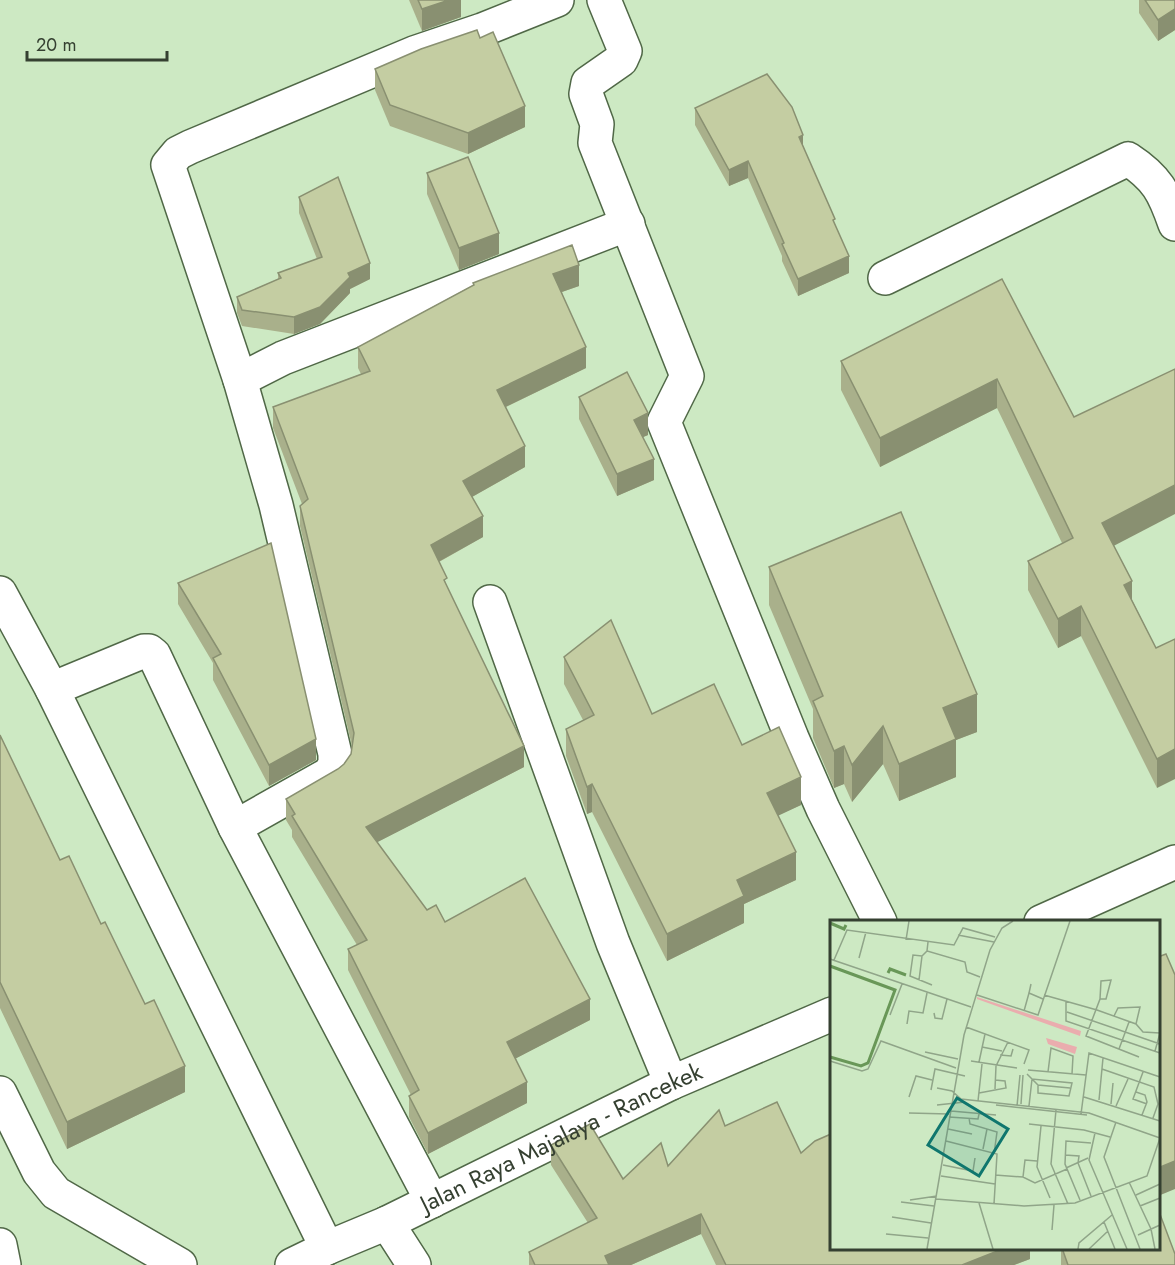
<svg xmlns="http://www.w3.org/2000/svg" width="1175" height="1265" font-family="Jost,sans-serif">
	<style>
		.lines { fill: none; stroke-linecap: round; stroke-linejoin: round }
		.minor-casing { stroke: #506847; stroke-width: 36 }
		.secondary-casing { stroke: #506847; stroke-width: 36 }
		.minor { stroke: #fff; stroke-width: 33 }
		.secondary { stroke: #fff; stroke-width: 33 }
		.wall { fill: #a9b08b }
		.shaded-wall { fill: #899071 }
		.building { fill: #c4cda2; stroke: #899071; stroke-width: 1.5 }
		.labels { text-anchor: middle; stroke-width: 6; stroke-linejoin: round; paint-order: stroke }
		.street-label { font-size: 24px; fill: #354031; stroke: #cde9c3 }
		.inset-river { fill: none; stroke: #699758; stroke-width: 3 }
		.inset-road { fill: none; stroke: #90a589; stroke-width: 1.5 }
		.view { fill: #0f766e; fill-opacity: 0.15; stroke: #0f766e; stroke-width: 3 }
		.inset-edge { fill: none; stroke: #354031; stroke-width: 3 }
	</style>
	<rect width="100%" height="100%" fill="#cde9c3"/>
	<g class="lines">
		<!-- minor casing -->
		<g class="minor-casing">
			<g id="minor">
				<polyline points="604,0 625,51 621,60 588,83 586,94 597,124 595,143 687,376 664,422 792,738 823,809 880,922"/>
				<path d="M 885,278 L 1128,159 C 1157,178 1164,192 1175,224"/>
				<polyline points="240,380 283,358 628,224"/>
				<polyline points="0,593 52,689 327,1248"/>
				<polyline points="490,602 613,943 671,1083"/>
				<polyline points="52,689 144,651 149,651 154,655 235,827 432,1201"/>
				<polyline points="235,827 329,774 335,765 335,754 276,505 240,380 168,165 178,153 190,147 414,53 482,30 557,0"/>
				<polyline points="0,1093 39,1172 56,1193 180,1265"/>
				<polyline points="387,1223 414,1265"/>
				<polyline points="0,1245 4,1265"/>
			</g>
		</g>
		<!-- secondary casing -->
		<g class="secondary-casing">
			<g id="secondary">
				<polyline points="1041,922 1175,862"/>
				<path id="s1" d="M 292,1265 L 327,1248 L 387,1223 L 671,1083 L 832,1014"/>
			</g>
		</g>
		<!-- minor -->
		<use href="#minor" class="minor"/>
		<!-- secondary -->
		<use href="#secondary" class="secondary"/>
	</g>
	<!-- wall -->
	<g class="wall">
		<polygon points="409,0 461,0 461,17 422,31"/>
		<polygon points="1139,0 1175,0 1175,30 1158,41 1139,13"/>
		<polygon points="375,69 525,127 468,154 390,126 375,90"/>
		<polygon points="695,108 803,146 835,225 849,273 798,296 782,261 782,256 748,178 729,186 695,125"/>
		<polygon points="427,173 499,254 459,270 427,194"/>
		<polygon points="299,197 370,279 350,289 350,293 320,324 294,334 242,326 237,313 237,297 278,279 278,273 317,259 299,213"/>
		<polygon points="1002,279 1114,546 1132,600 1156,648 1175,639 1157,788 1081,636 1058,648 1028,590 1028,561 1062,543 997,408 880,467 841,390 841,361"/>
		<polygon points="473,283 579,286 562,292 586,368 506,407 525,467 472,497 483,537 439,562 447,587 524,767 377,842 427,910 590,1020 516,1058 527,1103 428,1154 409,1117 409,1096 411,1095 348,970 348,949 357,945 292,837 292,830 286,820 286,799 338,769 344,764 351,754 352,746 300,526 300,506 302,504 273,428 273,407 361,374 358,368 358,347 473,285"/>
		<polygon points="579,397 648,435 643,437 654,480 617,496 579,419"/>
		<polygon points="769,567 977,732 956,740 956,777 899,801 883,764 852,802 844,784 834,788 813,738 813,709 769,605"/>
		<polygon points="178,583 316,760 269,786 213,680 213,663 178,604"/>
		<polygon points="564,657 652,714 742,745 801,805 778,815 796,880 744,904 744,923 667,961 592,812 587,814 566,756 566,729 583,720 564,684"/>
		<polygon points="0,735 60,860 101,924 185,1092 67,1149 0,1008"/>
		<polygon points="725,1126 801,1153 1030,1248 1030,1259 1014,1265 716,1265 701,1234 631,1265 529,1265 529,1252 588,1223 551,1165 551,1145 623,1179 668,1166"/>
		<polygon points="1061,1249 1175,1265 1061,1265"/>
	</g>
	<!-- shaded-wall -->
	<g class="shaded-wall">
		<polygon points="449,0 461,0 461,17 422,31 422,9"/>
		<polygon points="1175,9 1175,30 1158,41 1158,20"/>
		<polygon points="525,106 525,127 468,154 468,133"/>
		<polygon points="803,135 803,152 799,137"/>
		<polygon points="748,161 748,178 729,186 729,170"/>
		<polygon points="499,233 499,254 459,270 459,248"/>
		<polygon points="849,256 849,273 798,296 798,279"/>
		<polygon points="370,263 370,279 350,289 350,293 320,324 294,334 294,317 348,273"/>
		<polygon points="579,265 579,286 553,295 553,274"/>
		<polygon points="586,347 586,368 497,411 497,390"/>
		<polygon points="997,379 997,408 880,467 880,438"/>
		<polygon points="648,413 648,435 634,441 634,420"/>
		<polygon points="525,446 525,467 463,502 463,481"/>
		<polygon points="654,459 654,480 617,496 617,474"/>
		<polygon points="1175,485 1175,514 1102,552 1102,523"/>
		<polygon points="483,516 483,537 431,566 431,545"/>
		<polygon points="1132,581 1132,610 1124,585"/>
		<polygon points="1081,606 1081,636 1058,648 1058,619"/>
		<polygon points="977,694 977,732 956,740 956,777 899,801 899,764 943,708"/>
		<polygon points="883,726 883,764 852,802 852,765"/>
		<polygon points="316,739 316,760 269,786 269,765"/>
		<polygon points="524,746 524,767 366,848 366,827"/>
		<polygon points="844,746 844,784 834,788 834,751"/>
		<polygon points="1175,749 1175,779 1157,788 1157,759"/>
		<polygon points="801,777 801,805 767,821 767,793"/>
		<polygon points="592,784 592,812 587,814 587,787"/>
		<polygon points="796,852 796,880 744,904 744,923 667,961 667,934 737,880"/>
		<polygon points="590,999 590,1020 507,1063 507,1042"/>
		<polygon points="185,1066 185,1092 67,1149 67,1122"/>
		<polygon points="527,1082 527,1103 428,1154 428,1133"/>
		<polygon points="1175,1161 1175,1189 1158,1196 1158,1168"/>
		<polygon points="701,1214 701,1234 631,1265 605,1265 605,1256"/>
		<polygon points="1005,1248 1030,1248 1030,1259 1014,1265 962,1265"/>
	</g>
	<!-- building -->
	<g class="building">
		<polygon points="418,0 449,0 422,9"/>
		<polygon points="1145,0 1175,0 1175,9 1158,20"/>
		<polygon points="477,30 480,38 493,32 525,106 468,133 390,105 375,69 421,49"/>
		<polygon points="767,74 792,107 803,135 799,137 835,219 833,220 849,256 798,279 782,244 784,243 748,161 729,170 695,108"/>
		<polygon points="468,157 499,233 459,248 427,173"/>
		<polygon points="338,177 370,263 348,273 350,277 320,307 294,317 242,310 237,297 281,278 278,273 322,257 299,197"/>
		<polygon points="572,245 579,265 553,274 586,347 497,390 525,446 463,481 483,516 431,545 447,578 444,580 524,746 366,827 427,910 436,905 445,922 525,878 590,999 507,1042 527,1082 428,1133 409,1096 419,1090 348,949 367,940 292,816 295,814 286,799 338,769 344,764 351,754 354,733 300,506 308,499 273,407 370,371 358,347 474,285 473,283"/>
		<polygon points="1002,279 1074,417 1175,369 1175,485 1102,523 1132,581 1124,585 1156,648 1175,639 1175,749 1157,759 1081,606 1058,619 1028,561 1073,538 997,379 880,438 841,361"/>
		<polygon points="627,372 648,413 634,420 654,459 617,474 579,397"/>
		<polygon points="901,512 977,694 943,708 956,739 899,764 883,726 852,765 844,746 834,751 813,701 823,696 769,567"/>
		<polygon points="271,543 316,739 269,765 213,658 221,654 178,583"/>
		<polygon points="611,620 652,714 714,684 742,745 779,727 801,777 767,793 796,852 737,880 744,896 667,934 592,784 587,787 566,729 594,715 564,657"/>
		<polygon points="0,735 60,860 69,856 101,924 105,922 145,1004 154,1000 185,1066 67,1122 0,982"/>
		<polygon points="1166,954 1175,975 1175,1161 1158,1168 1158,957"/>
		<polygon points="777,1102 801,1153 815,1141 831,1134 831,1248 1005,1248 962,1265 726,1265 701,1214 605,1256 609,1265 535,1265 529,1252 597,1218 551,1145 590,1124 623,1179 661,1143 668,1166 719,1110 725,1126"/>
		<polygon points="1158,1209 1175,1254 1175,1265 1068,1265 1062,1248 1158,1248"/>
	</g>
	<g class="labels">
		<!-- street labels -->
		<g class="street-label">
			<text dy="8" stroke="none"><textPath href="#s1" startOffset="298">Jalan Raya Majalaya - Rancekek</textPath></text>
		</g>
	</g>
	<!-- overview -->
	<g transform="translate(830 920)">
		<rect width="330" height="330" fill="#cde9c3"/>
		<path d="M 147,77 L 251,111 L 250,116 L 147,79 ZM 216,118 L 247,127 L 245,134 L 218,124 Z" fill="#eaadae"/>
		<path class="inset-river" d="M 0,3 L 14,9 L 16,5M 0,46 L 65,70 L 38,143 L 31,146 L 0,137M 58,53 L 60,49 L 76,55"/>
		<path class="inset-road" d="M 128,15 L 164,22M 76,20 L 79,1M 98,22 L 97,31 L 135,42 L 137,52 L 150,57M 97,31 L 92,36 L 83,35 L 80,56 L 102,65M 29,38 L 36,12M 0,39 L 141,87M 4,40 L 17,10 L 124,25 L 133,8 L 165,17M 89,60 L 92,36M 201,64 L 199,73 L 213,79M 147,75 L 208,95 L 240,1M 214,75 L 267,90 L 306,104 L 313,112 L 330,113M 270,79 L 276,79 L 281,60 L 271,61 L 270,79 L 256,116 L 309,137M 236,81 L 236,101 L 330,133M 194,91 L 199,73M 237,92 L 330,124M 104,93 L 105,98 L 112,99 L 117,79M 60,95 L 72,64M 284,96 L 288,88 L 310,87 L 306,104M 77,104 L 79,91 L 93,93 L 97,73M 136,107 L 199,130 L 194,144M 152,127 L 172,131M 289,129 L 299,102M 325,131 L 330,113M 95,132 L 128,139M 170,135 L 181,136 L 183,129M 0,141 L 32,151 L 38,149 L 51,121 L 126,148M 141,141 L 187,148M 149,142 L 155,114M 272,149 L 324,167 L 328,184 L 323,198M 198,150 L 256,155M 218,152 L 221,128 L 243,136 L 242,154M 313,152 L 303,179 L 317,184M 197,154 L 208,165 L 240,168M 107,168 L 122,171 L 131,179 L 259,193 L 330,218M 165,169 L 166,146 L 178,122M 101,170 L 105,149 L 135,156M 306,172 L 315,175 L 317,182 L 312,195M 149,173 L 176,168 L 175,161 L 165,160M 79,177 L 86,156 L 102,160M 254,177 L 330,201M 269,180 L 273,138M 148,181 L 152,144M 191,184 L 193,155M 281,184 L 283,163M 107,185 L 135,182M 166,185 L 257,195M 187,186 L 190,155M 199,186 L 202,159 L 242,163 L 239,176 L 208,173 L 208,165M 286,186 L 298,159M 226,190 L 221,244 L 238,284M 121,191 L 166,195M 79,193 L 119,194M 251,194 L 259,133 L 330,157M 119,197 L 148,199 L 149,194M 139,198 L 140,204 L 167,212 L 164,234M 286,202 L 274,237 L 310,329M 199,204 L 254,210 L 280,217M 211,206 L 207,247 L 220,278M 118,209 L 142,214M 265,213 L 259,240 L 297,329M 116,221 L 167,234 L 164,284M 153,229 L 157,209M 235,235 L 249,236 L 248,243 L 261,276M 113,245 L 143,251 L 145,238M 236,248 L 258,238M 165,255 L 193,257 L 205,263 L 237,249M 111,256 L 165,264M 193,257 L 195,240 L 207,241M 299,262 L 321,309 L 325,329M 306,275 L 330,264M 106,279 L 194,286 L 245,283 L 317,256 L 330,218M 80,280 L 107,276M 250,280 L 235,244 L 236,221 L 261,223M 71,282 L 104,286M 149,283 L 163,329M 310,286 L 330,278M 62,297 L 101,303M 274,302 L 285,329M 222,310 L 224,285M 56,314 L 98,318M 308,315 L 330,305M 97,329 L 134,115 L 160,30 L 172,8 L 183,1M 248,329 L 249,323 L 282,295M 259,329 L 278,311"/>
		<path class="view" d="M 127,178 L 178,209 L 149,256 L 98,225 Z"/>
		<rect width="330" height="330" class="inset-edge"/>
	</g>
	<!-- scale -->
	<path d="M27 51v9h140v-9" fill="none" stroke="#354031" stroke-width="3"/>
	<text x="36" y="51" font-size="18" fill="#354031" stroke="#cde9c3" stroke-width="4.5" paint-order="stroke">20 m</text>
</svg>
